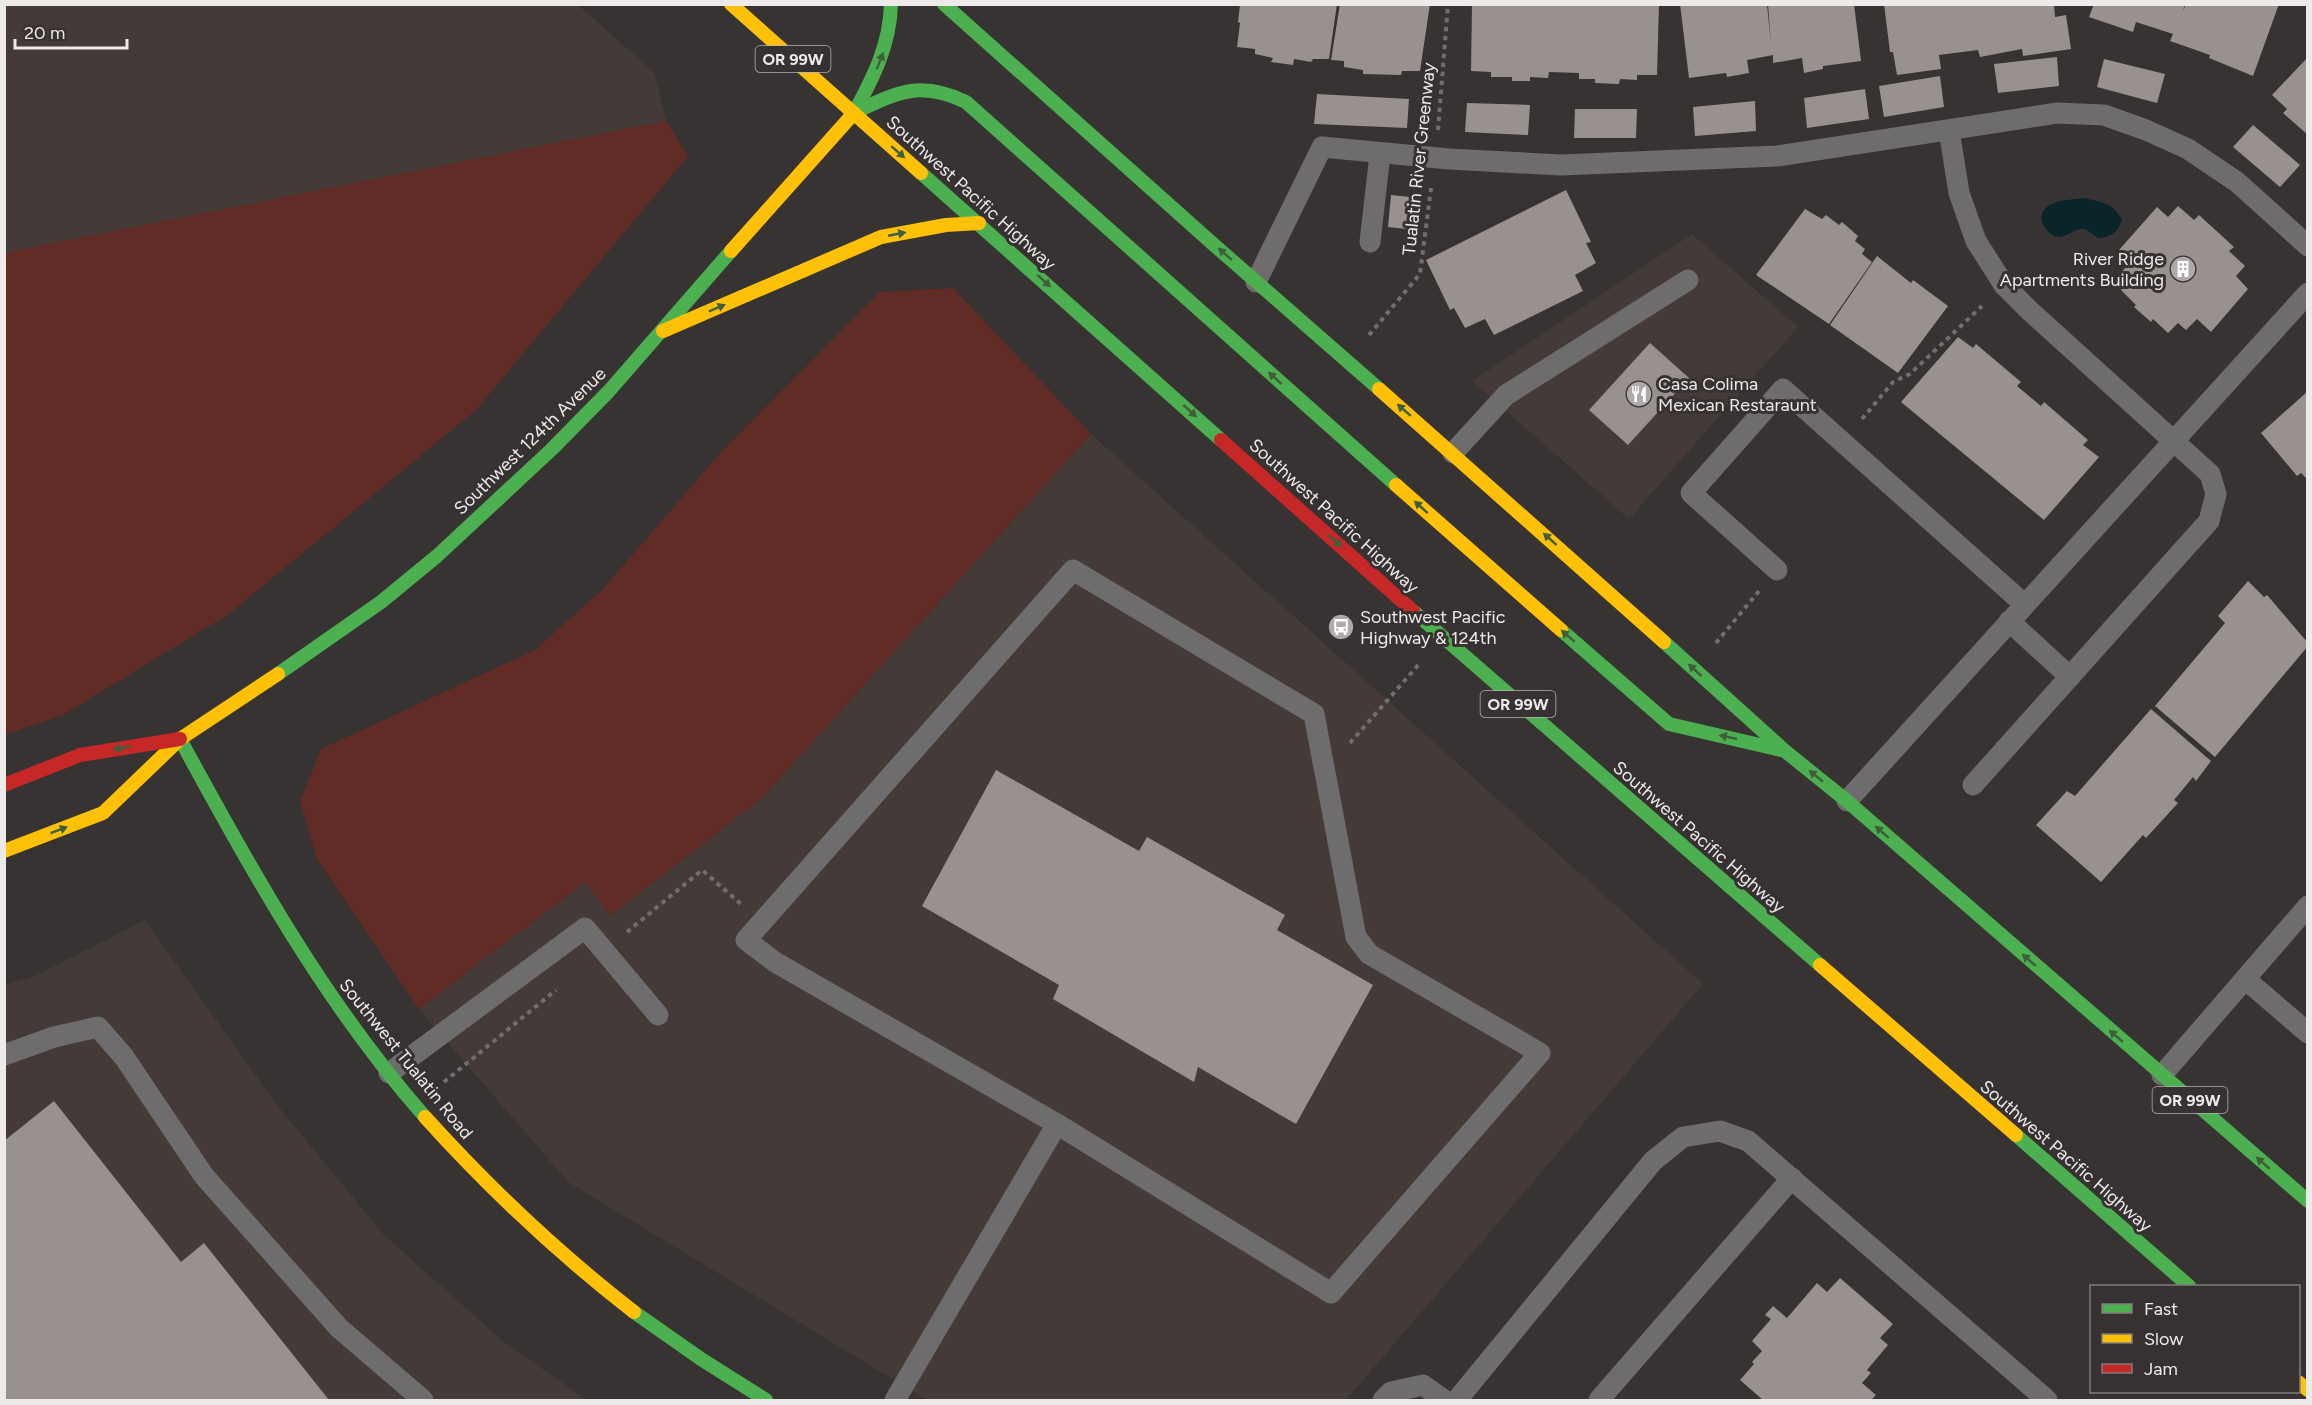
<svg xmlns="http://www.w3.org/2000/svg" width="2312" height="1405" font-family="Figtree,sans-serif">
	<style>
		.built { fill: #443a38 }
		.green { fill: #612b26 }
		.water { fill: #09252a }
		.building { fill: #989190 }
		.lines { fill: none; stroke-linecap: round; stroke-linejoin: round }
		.path { stroke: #716e6e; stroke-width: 4; stroke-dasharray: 4.5 4.5; stroke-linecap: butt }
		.lane { stroke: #6e6c6c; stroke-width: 21 }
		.fast { stroke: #4caf50; stroke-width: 14 }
		.slow { stroke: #ffc107; stroke-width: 14 }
		.jam { stroke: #c62828; stroke-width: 14 }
		.oneway { fill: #3e5e3c }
		.labels { text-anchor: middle; stroke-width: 6; stroke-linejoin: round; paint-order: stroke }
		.shield { fill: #373231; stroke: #b7b3b2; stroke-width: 1.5 }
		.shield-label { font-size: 16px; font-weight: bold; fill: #eeeaea }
		.street-label { font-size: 18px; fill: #eeeaea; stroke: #373231 }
		.poi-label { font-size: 18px; fill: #eeeaea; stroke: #373231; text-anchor: start }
	</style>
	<rect width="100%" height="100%" fill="#363332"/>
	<!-- built -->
	<g class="built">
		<polygon points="5,5 578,5 654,72 666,121 641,141 5,257"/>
		<polygon points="1692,234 1798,327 1629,519 1472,381"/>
		<polygon points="1091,434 1703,984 1346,1400 927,1400 568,1182 419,1009 585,882 611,915 762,798"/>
		<polygon points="145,920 277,1105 384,1235 504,1342 587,1400 5,1400 5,985 35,976"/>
	</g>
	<!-- green -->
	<g class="green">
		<polygon points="666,121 688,156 475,411 229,614 63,715 5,735 5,253"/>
		<polygon points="953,288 1091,434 762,798 610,916 585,882 419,1009 317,859 300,801 321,749 535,650 602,590 721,452 880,292"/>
	</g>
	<!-- water -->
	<path class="water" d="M 2084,198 C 2101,202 2114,203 2122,220 C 2117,233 2112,237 2098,238 C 2093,235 2088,229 2082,229 C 2074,229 2068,236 2060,237 C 2048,237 2037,221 2044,210 C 2052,199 2072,200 2084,198 Z"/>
	<!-- building -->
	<g class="building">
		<polygon points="1337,4 1329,59 1313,59 1311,62 1294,59 1293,65 1271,62 1273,58 1255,54 1255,49 1237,47 1240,23 1238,22 1240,5"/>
		<polygon points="1340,4 1430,4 1420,71 1402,71 1401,75 1363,74 1363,70 1344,67 1344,61 1331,60"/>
		<polygon points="1472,4 1659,4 1657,75 1637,75 1637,80 1620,79 1619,84 1595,83 1595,79 1579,79 1579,73 1549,72 1548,78 1530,77 1530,81 1512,81 1512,77 1491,77 1491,72 1471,71"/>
		<polygon points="1680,4 1767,4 1771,45 1768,4 1854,4 1861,61 1823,66 1823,69 1804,73 1802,58 1773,63 1773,55 1747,60 1749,73 1727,77 1726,73 1689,78"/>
		<polygon points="1884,4 2054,4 2055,17 2066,15 2071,49 2023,56 2022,49 1980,57 1978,50 1939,55 1941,69 1897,75 1893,52 1890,52"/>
		<polygon points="2094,4 2185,4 2183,11 2186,4 2279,4 2253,76 2209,58 2210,55 2170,41 2173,34 2136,22 2133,32 2089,17"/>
		<polygon points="2057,57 2059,86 1998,93 1994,64"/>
		<polygon points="2308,57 2308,135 2283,113 2287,109 2272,95"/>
		<polygon points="2104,59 2165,74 2157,103 2097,87"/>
		<polygon points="1940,76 1944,107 1884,117 1879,86"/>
		<polygon points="1865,89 1869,119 1807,128 1804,98"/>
		<polygon points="1317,94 1409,99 1407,128 1314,124"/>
		<polygon points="1755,101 1756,131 1695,136 1693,107"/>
		<polygon points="1467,103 1530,105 1528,135 1465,132"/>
		<polygon points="1575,109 1637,109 1636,138 1574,138"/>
		<polygon points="2253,125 2300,165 2280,187 2233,147"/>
		<polygon points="1566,190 1591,242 1586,243 1596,263 1575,275 1583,291 1494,335 1485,319 1465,328 1454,308 1450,310 1426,260"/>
		<polygon points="1391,195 1421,198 1417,230 1388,227"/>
		<polygon points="2178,206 2194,220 2199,215 2234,247 2229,251 2245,266 2236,276 2248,289 2211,332 2197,319 2186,330 2178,323 2168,333 2153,319 2151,322 2134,307 2136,305 2121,290 2128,281 2121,273 2130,262 2119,250 2157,207 2168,217"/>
		<polygon points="1805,209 1822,219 1826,215 1839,225 1842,222 1858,236 1855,241 1865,249 1862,254 1872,262 1829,324 1756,275"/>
		<polygon points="1877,256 1911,283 1913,280 1948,306 1898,373 1830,325"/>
		<polygon points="1958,337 1973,348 1976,344 2021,382 2017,386 2041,406 2044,402 2088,440 2083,445 2099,457 2044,520 1901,402"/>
		<polygon points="1650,343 1689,378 1628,445 1589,410"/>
		<polygon points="2308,391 2308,480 2301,473 2297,476 2261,433"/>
		<polygon points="2248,581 2264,597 2267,595 2308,643 2308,646 2215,757 2155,706 2225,623 2218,616"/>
		<polygon points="2151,709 2211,761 2196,781 2193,777 2174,800 2178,803 2146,838 2143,835 2101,882 2036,825 2067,791 2075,796"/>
		<polygon points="996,770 1139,851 1147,837 1285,915 1277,930 1373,985 1296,1124 1198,1067 1194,1082 1053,999 1059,985 922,906"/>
		<polygon points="54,1101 181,1262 204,1243 329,1400 4,1400 4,1141"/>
		<polygon points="1840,1278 1893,1324 1880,1338 1888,1345 1867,1370 1871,1373 1862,1383 1876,1395 1871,1400 1763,1400 1740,1380 1754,1364 1752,1362 1762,1351 1752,1341 1771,1319 1765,1315 1773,1306 1787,1318 1817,1283 1827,1292"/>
	</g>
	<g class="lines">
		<!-- path -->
		<g class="path">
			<polyline points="1438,130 1448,4"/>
			<polyline points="1369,335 1420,274 1431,188"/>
			<polyline points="1862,419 1893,382 1910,374 1982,306"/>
			<polyline points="1716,643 1759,591"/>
			<polyline points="1350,743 1420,663"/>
			<polyline points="627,932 702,870 741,904"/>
			<polyline points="444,1082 556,990"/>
		</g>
		<!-- lane -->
		<g class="lane">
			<polyline points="1949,130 1959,193 1976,241 2004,285 2030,311 2210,474 2216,494 2209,521 1973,785"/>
			<polyline points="1370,242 1380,154"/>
			<polyline points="1256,282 1322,147 1449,159 1561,165 1777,156 2057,113 2104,115 2146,130 2188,149 2237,182 2308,246"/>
			<polyline points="1453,453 1506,395 1688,280"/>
			<polygon points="1073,570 1314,714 1356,937 1369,954 1540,1053 1331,1293 1057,1124 775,962 746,940"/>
			<polyline points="1777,570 1691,493 1783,389 2024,604"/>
			<polyline points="2009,621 2070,677"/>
			<polyline points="1847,801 2308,293"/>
			<polyline points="2245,979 2308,1033"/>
			<polyline points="4,1055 54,1037 98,1027 124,1057 204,1176 339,1328 423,1400"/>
			<polyline points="389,1073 585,928 658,1015"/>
			<polyline points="2162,1075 2308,906"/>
			<polyline points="895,1400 1057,1124"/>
			<polyline points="1383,1400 1391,1392 1423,1385 1444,1400"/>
			<polyline points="1457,1400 1653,1161 1683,1137 1720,1131 1748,1141 2047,1400"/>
			<polyline points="1599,1400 1792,1178"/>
		</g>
		<!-- fast -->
		<g class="fast">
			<polyline points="944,4 1213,244 1379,389"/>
			<path d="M 854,113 C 897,92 920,80 966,102 L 1396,485"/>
			<path d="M 854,113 C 873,78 890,45 891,4"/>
			<polyline points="921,173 1221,440"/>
			<polyline points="1413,611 1820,965"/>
			<polyline points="1561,630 1669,724 1781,750"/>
			<polyline points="1664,642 1785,751 1847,801 2308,1201"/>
			<polyline points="278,674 381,602 437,556 552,449 609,391 731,251"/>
			<path d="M 180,739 C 252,872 325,1003 425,1117"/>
			<polyline points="2016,1135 2189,1286"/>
			<polyline points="634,1312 701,1359 766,1400"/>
		</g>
		<!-- slow -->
		<g class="slow">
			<polyline points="731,4 921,173"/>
			<polyline points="731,251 854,113"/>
			<polyline points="663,331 881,237 946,225 979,223"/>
			<polyline points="1379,389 1664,642"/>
			<polyline points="1396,485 1561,630"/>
			<polyline points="4,851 103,813 180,739 278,674"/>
			<polyline points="1820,965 2016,1135"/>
			<path d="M 425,1117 C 490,1189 558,1253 634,1312"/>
			<polyline points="2298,1382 2308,1390"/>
		</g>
		<!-- jam -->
		<g class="jam">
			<polyline points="1221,440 1413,611"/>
			<polyline points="4,785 80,755 180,739"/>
		</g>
	</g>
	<!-- one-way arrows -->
	<defs><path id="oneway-solid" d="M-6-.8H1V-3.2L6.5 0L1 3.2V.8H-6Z" transform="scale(1.5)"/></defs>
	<g class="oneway">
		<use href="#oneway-solid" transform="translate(880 61) rotate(-68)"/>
		<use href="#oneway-solid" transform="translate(898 152) rotate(41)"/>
		<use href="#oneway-solid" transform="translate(897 234) rotate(-11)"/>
		<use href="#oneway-solid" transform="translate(1225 254) rotate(-139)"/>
		<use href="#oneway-solid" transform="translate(1044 281) rotate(42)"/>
		<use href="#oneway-solid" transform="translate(717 308) rotate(-23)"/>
		<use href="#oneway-solid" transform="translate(1275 378) rotate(-138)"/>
		<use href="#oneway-solid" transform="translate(1404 410) rotate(-139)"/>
		<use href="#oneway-solid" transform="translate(1190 411) rotate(42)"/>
		<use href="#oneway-solid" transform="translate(1421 507) rotate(-138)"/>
		<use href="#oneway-solid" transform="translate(1550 539) rotate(-138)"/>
		<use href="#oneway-solid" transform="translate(1335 541) rotate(42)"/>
		<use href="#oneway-solid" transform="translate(1568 636) rotate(-139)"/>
		<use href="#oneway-solid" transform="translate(1695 670) rotate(-138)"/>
		<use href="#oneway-solid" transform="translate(1728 737) rotate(-167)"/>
		<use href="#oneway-solid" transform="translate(122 748) rotate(170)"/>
		<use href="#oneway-solid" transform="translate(1816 776) rotate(-141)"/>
		<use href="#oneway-solid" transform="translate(59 830) rotate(-21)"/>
		<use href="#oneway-solid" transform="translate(1882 832) rotate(-139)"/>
		<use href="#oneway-solid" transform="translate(2029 960) rotate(-139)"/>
		<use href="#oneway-solid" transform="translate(2116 1036) rotate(-139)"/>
		<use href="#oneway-solid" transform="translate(2263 1163) rotate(-139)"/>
	</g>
	<!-- icons -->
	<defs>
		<g id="building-disc" transform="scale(1.35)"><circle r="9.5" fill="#aeaaaa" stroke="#373231"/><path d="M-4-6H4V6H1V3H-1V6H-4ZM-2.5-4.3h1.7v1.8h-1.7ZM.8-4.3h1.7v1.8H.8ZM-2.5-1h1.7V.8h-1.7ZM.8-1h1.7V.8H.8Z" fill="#fff"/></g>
		<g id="restaurant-disc" transform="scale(1.35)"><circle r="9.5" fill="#aeaaaa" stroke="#373231"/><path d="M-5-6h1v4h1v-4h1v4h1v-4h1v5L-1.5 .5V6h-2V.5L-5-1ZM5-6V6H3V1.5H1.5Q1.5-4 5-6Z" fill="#fff"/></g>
		<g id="bus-disc" transform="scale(1.35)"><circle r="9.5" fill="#aeaaaa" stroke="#373231"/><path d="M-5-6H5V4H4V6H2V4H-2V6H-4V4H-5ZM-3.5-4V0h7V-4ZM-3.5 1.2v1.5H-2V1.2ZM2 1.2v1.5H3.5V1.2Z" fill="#fff"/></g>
	</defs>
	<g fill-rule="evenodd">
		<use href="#building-disc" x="2183" y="269"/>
		<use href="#restaurant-disc" x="1639" y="394"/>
		<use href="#bus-disc" x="1341" y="627"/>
	</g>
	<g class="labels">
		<!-- shield labels -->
		<g class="shield">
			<rect x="755.5" y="46" width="75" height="26" rx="4.5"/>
			<rect x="1480.5" y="691" width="75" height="26" rx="4.5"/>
			<rect x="2152.5" y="1087" width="75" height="26" rx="4.5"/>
		</g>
		<g class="shield-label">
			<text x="793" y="65">OR 99W</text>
			<text x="1518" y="710">OR 99W</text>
			<text x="2190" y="1106">OR 99W</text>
		</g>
		<!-- street labels -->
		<g class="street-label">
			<text transform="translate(1419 159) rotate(-84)" y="6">Tualatin River Greenway</text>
			<text transform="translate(971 193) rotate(42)" y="6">Southwest Pacific Highway</text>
			<text transform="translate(530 441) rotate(-44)" y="6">Southwest 124th Avenue</text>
			<text transform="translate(1334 516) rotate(42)" y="6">Southwest Pacific Highway</text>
			<text transform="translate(1699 837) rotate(41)" y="6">Southwest Pacific Highway</text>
			<text transform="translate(406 1059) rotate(51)" y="6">Southwest Tualatin Road</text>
			<text transform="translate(2066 1156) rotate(41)" y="6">Southwest Pacific Highway</text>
		</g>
		<!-- poi labels -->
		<g class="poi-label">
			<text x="2164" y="265" text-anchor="end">River Ridge<tspan x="2164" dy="21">Apartments Building</tspan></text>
			<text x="1658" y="390">Casa Colima<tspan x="1658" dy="21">Mexican Restaraunt</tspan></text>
			<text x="1360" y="623">Southwest Pacific<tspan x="1360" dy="21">Highway &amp; 124th</tspan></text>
		</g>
	</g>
	<!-- border -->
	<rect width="2312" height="1405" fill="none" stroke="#eeeaea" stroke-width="12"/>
	<!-- legend -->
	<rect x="2090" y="1285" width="210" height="108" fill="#373231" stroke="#807c7b" stroke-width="1.5"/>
	<rect x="2102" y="1304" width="30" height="9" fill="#4caf50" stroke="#807c7b" stroke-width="1.5"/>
	<text x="2144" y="1315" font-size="18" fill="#eeeaea">Fast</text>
	<rect x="2102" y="1334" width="30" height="9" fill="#ffc107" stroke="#807c7b" stroke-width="1.5"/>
	<text x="2144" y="1345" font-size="18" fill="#eeeaea">Slow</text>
	<rect x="2102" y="1364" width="30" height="9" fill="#c62828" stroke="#807c7b" stroke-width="1.5"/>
	<text x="2144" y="1375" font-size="18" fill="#eeeaea">Jam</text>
	<!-- scale -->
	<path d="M15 39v9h112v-9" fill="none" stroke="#eeeaea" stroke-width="3"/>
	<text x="24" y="39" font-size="18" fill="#eeeaea" stroke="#373231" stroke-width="4.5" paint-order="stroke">20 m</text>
</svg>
